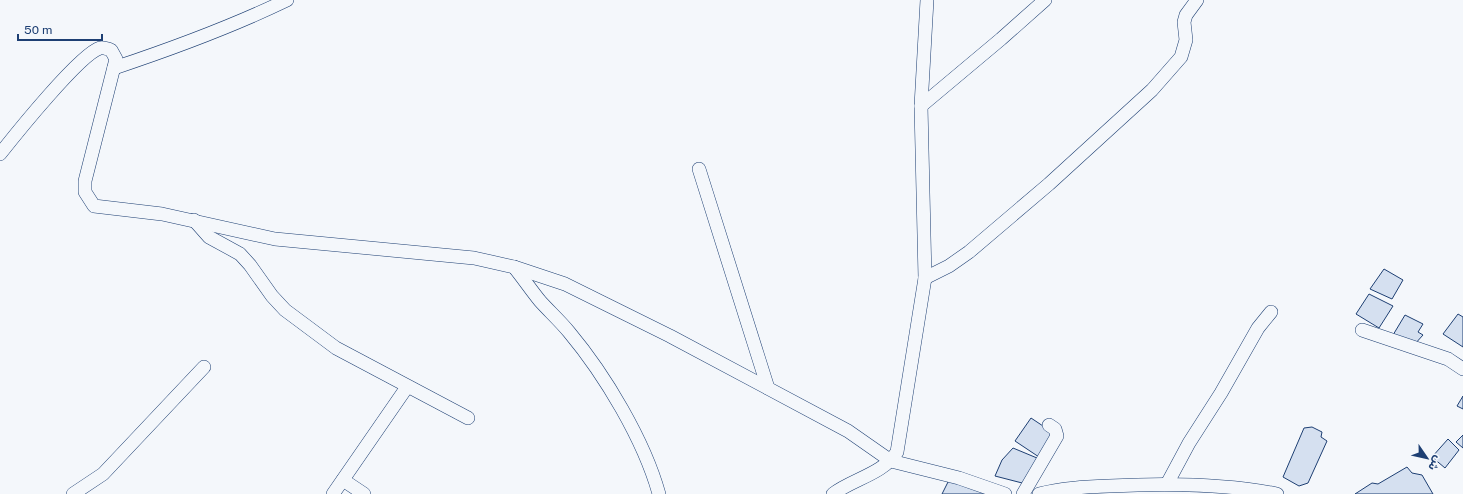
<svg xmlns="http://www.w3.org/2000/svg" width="1463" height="494" font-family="'Public Sans','Noto Sans Arabic',sans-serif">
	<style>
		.building { fill: #d5e0f0; stroke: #1d3f73 }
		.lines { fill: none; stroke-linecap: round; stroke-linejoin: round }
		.minor-casing { stroke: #1d3f73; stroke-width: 14 }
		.minor { stroke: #f4f7fb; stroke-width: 13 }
	</style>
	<rect width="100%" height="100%" fill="#f4f7fb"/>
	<!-- building -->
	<g class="building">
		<polygon points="1384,269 1403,280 1392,299 1370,289"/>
		<polygon points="1369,294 1393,306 1379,328 1356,314"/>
		<polygon points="1458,314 1463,317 1463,347 1443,334"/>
		<polygon points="1405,315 1423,324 1418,332 1423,335 1414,345 1393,335"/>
		<polygon points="1463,396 1463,409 1457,406"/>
		<polygon points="1031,418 1055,434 1039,457 1015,441"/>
		<polygon points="1312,427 1322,432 1321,437 1327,441 1308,483 1299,486 1283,477 1304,428"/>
		<polygon points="1463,435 1463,448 1456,442"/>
		<polygon points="1448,439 1459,450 1445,468 1432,457"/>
		<polygon points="1013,448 1037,458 1026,484 995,476 1002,460"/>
		<polygon points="1407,467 1412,473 1422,475 1433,494 1355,494 1372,483 1378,484"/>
		<polygon points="949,480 985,492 984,494 942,494"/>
	</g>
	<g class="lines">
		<!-- minor casing -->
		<g class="minor-casing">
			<g id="minor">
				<path d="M 114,68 C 174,48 231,27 287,0"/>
				<polyline points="921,106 1001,39 1045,0"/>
				<path d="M 0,154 C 15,135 80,54 100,48 C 104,47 107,49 111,50 L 116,59 L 85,181 L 85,192 L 94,206 L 162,214 L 275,239 L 474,258 L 514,267 L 565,284 L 670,336 L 848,431 L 891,461 L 959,478 L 1005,494"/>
				<polyline points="699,169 768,388"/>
				<polyline points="194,220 209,237 240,254 250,265 272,296 285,310 336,348 468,418"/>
				<path d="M 514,267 C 523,278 531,290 540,301 C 549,311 560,321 569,332 C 605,375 644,440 659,494"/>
				<polyline points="925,278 949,266 969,252 1049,184 1152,90 1181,57 1186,40 1184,22 1186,15 1197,0"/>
				<polyline points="1362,330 1448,359 1463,369"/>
				<polyline points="343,480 364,494"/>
				<polyline points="1167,484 1189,443 1221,393 1258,328 1271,312"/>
				<polyline points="73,494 103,474 204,367"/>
				<polyline points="333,494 407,387"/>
				<path d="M 833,494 C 853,479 883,474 897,452 L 925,278 L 921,106 L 927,0"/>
				<polyline points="1023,494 1057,436 1055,429 1049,425"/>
				<path d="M 1039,494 C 1062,488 1085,487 1109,486 C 1164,483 1222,483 1277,494"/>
			</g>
		</g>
		<!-- minor -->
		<use href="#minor" class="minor"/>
	</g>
	<!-- north arrow -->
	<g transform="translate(1427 458) rotate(124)" stroke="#f4f7fb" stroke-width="3" paint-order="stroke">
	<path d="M0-3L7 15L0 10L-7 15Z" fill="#1d3f73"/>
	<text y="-6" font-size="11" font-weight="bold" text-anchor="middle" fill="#1d3f73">ش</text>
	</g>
	<!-- scale -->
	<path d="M18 34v6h84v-6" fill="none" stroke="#1d3f73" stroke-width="2"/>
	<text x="24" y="34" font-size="12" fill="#1d3f73" stroke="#f4f7fb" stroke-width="3" paint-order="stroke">50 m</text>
</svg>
